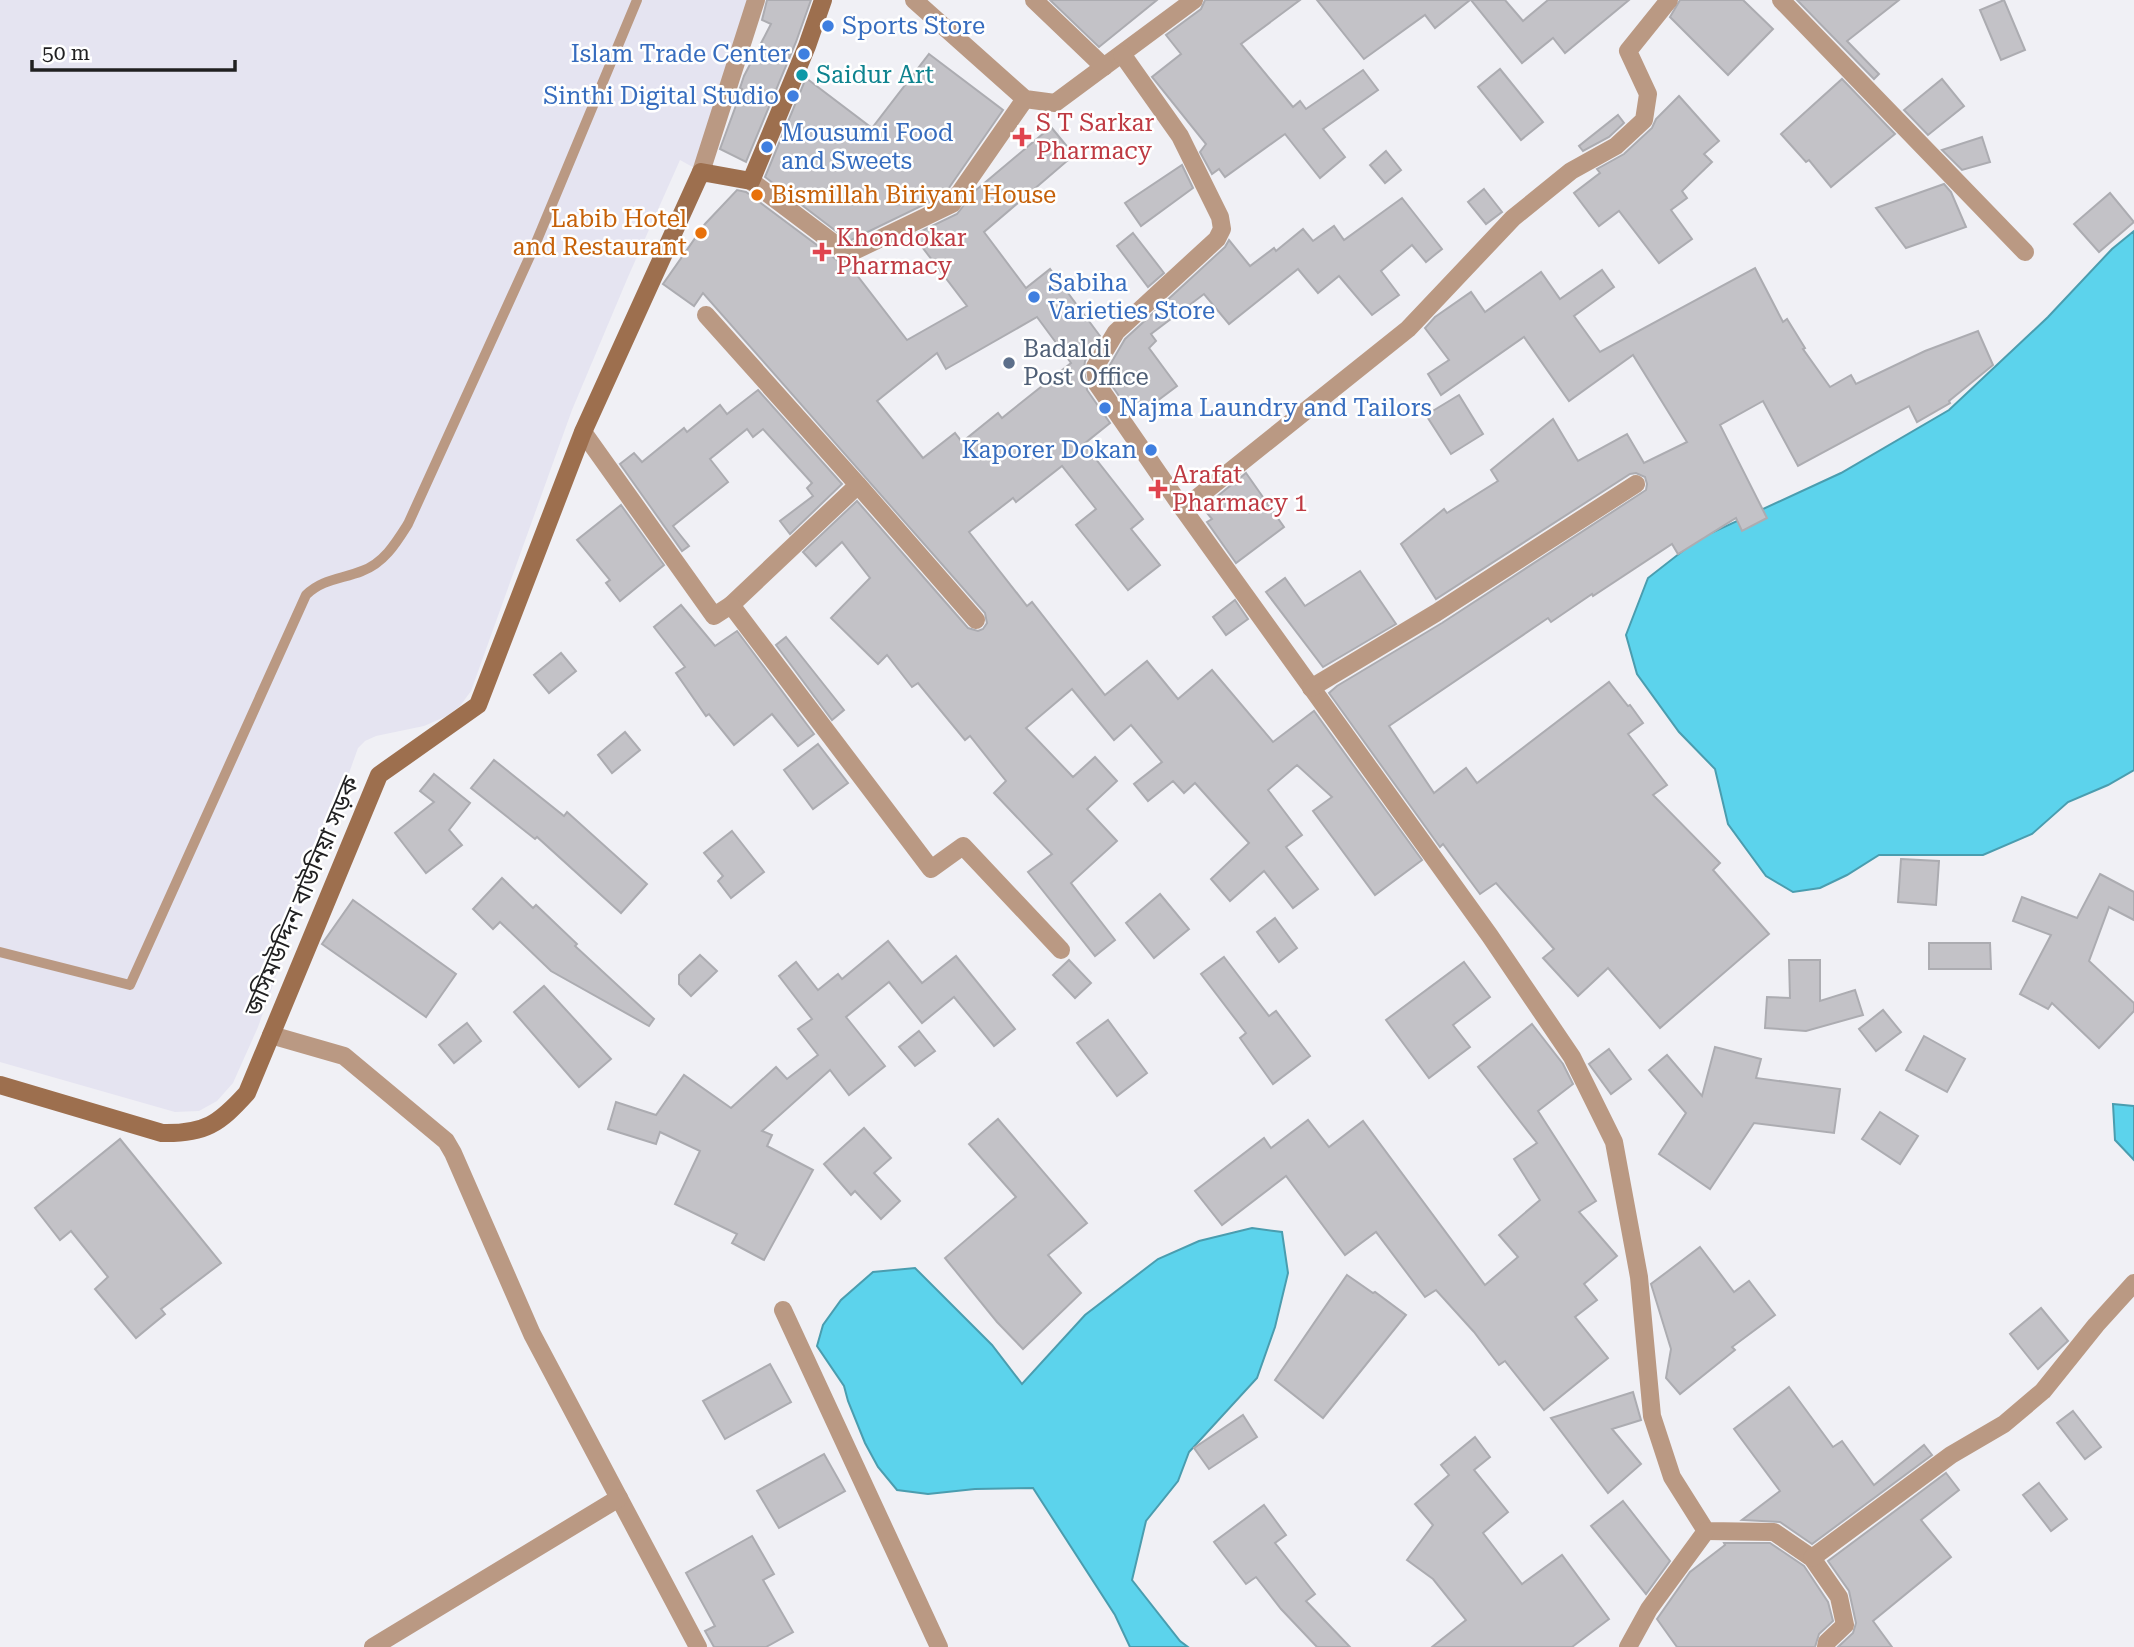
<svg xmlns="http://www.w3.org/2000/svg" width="2134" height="1647" font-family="'Roboto Serif','Noto Sans Bengali',serif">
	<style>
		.built { fill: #e5e4f1 }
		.water { fill: #5cd3ec; stroke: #4a9daf; stroke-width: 2 }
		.building { fill: #c3c2c7; stroke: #acacb1; stroke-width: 2; fill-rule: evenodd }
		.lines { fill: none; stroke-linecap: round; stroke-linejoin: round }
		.lane { stroke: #ba9983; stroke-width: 10 }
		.street { stroke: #ba9983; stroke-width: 18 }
		.secondary { stroke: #9d6f4e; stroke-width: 18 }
		.shop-dot { fill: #3f7fe0; stroke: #fff; stroke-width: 2.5 }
		.culture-dot { fill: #0f9aa8; stroke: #fff; stroke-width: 2.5 }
		.health-dot { fill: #e0444e; stroke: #fff; stroke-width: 2.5 }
		.food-dot { fill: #e8710a; stroke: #fff; stroke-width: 2.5 }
		.service-dot { fill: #5c6f8a; stroke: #fff; stroke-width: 2.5 }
		.labels { text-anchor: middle; stroke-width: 5; stroke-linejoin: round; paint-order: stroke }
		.shop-label { font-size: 24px; fill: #366cbe; stroke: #fff; text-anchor: start }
		.culture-label { font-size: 24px; fill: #0d838f; stroke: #fff; text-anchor: start }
		.health-label { font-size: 24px; fill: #be3a42; stroke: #fff; text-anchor: start }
		.food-label { font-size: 24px; fill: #c56008; stroke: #fff; text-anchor: start }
		.service-label { font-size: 24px; fill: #4e5e75; stroke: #fff; text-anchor: start }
		.street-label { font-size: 24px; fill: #202021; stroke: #fff }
	</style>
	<rect width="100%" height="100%" fill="#f0f0f5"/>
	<!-- built -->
	<polygon class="built" points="0,0 752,0 698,170 680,160 628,277 572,410 471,691 460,706 447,716 424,726 376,736 365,741 358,748 258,1027 233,1083 217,1101 199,1111 175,1112 0,1062"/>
	<!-- water -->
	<g class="water">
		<polygon points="2134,231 2134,770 2108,785 2068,802 2032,834 1983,855 1879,855 1847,875 1820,888 1793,892 1766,876 1728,824 1715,769 1679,732 1637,674 1626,635 1648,578 1698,539 1841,473 1949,410 2048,317 2112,249"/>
		<polygon points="2113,1104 2134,1106 2134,1160 2115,1140"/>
		<polygon points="1252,1228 1282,1232 1288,1273 1275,1327 1257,1378 1189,1452 1178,1481 1146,1521 1132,1580 1180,1641 1188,1647 1130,1647 1115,1615 1033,1488 975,1489 928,1494 897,1490 878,1467 865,1443 848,1401 844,1386 817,1346 823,1325 841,1300 873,1272 915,1268 992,1345 1022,1384 1085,1315 1158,1259 1199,1241"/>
	</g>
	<!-- building -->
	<g class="building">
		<polygon points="767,0 811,0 796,42 746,162 720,149 742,89 740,88 744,76 771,24 762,20"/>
		<polygon points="1050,0 1157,0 1099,47"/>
		<polygon points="1205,0 1300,0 1241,44 1293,107 1300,101 1306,109 1363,70 1378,90 1323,129 1345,157 1320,178 1285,134 1225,177 1219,169 1212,174 1200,152 1206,144 1152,77 1181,54 1166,35 1201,9"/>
		<polygon points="1317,0 1470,0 1435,28 1425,15 1364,59"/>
		<polygon points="1471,0 1505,0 1523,21 1548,0 1629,0 1565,53 1553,38 1522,63"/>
		<polygon points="1680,0 1743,0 1773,29 1728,75 1670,17"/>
		<polygon points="1797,0 1899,0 1847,41 1879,74 1874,79"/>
		<polygon points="2004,0 2025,50 2001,60 1980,10"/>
		<polygon points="929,54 1003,110 944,195 849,241 765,177 806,78 872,128"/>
		<polygon points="1500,69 1543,122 1521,140 1478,87"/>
		<polygon points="1842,79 1895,134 1831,187 1809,160 1806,162 1781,134"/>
		<polygon points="1942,79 1964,106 1928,135 1904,110"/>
		<polygon points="1679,96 1719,141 1704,154 1712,162 1682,191 1687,198 1671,210 1692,239 1659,263 1619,211 1599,226 1574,193 1600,173 1597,169 1624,154 1652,128 1656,119"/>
		<polygon points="1618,115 1624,123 1609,137 1583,151 1579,146"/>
		<path d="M 1051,127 L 1074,155 L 984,232 L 1026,288 L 1050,269 L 1100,336 L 1085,361 L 1084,368 L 1087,390 L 1110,423 L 1084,444 L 1143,519 L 1131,529 L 1160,565 L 1128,590 L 1076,525 L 1096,509 L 1062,466 L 1016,502 L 1013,498 L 969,532 L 1027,606 L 1032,602 L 1105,695 L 1147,661 L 1178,699 L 1212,670 L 1273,742 L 1314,711 L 1422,860 L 1375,895 L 1313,811 L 1332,797 L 1297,765 L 1268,790 L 1302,835 L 1286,847 L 1318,889 L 1293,908 L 1264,871 L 1230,901 L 1211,879 L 1249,843 L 1195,783 L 1184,793 L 1173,781 L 1148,801 L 1134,784 L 1162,762 L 1131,725 L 1114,740 L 1072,689 L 1026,728 L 1073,777 L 1095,757 L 1117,781 L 1087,809 L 1117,841 L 1071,883 L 1115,940 L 1095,956 L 1028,872 L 1052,854 L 994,793 L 1006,781 L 970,736 L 965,740 L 918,683 L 912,687 L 887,655 L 878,664 L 831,618 L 870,578 L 842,542 L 816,566 L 803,552 L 857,501 L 968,628 L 978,631 L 983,629 L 987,623 L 985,613 L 703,293 L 694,306 L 663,284 L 705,224 L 737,190 L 746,192 L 841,263 L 849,265 L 907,340 L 967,306 L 913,235 L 957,214 L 975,191 ZM 1037,317 L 1071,363 L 1002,418 L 998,413 L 962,442 L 955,433 L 923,458 L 877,401 L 937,353 L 946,369 Z"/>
		<polygon points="1982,137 1990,162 1962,170 1942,150"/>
		<polygon points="1386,151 1401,170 1385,183 1370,165"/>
		<polygon points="1182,165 1193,188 1141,226 1125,203"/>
		<polygon points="1944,184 1951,192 1966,227 1906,248 1876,208"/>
		<polygon points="1484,189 1502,212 1486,224 1468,202"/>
		<polygon points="2110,193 2134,222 2099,252 2074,224"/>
		<polygon points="1402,198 1442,249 1426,262 1412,245 1381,271 1399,295 1372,315 1339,276 1318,293 1298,269 1229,324 1204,294 1151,334 1156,341 1149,348 1177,386 1145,410 1138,401 1128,409 1108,380 1107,370 1125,339 1225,247 1229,240 1250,266 1274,248 1276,251 1303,229 1313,241 1334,226 1344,240"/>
		<polygon points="1133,233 1164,273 1148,287 1117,246"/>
		<polygon points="1755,268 1783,322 1787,319 1805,348 1803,349 1830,387 1851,375 1856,384 1925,351 1978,331 1993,365 1949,401 1950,403 1917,422 1909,406 1798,466 1763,401 1720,425 1767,518 1742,531 1736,518 1678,554 1672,544 1593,596 1592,594 1551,622 1548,618 1389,726 1434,793 1466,768 1477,783 1609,682 1628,706 1630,705 1643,723 1628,734 1667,785 1653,795 1720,863 1713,870 1769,934 1660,1028 1608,968 1578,996 1543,958 1554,949 1496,883 1480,894 1443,844 1440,847 1329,693 1337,686 1442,623 1646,490 1647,484 1645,477 1636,473 1630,474 1436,599 1401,544 1444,509 1447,513 1498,481 1491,470 1553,419 1578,461 1627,434 1644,463 1687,442 1633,355 1569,401 1524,337 1441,395 1428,374 1449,360 1425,328 1435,317 1471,292 1485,312 1541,272 1560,299 1602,270 1614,287 1574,316 1600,352"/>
		<polygon points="758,390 842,484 790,534 780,521 813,496 807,488 812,483 763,429 753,437 747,429 710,459 728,482 673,526 689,546 682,551 620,464 634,453 642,462 684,428 687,432 720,405 727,414"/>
		<polygon points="1459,395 1483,434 1451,454 1426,415"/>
		<polygon points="1246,473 1284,527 1236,563 1207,522 1212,519 1203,508"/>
		<polygon points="621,505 664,565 620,601 606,583 610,580 577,540"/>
		<polygon points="1360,571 1396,624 1323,667 1266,592 1285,578 1305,606"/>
		<polygon points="1235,600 1248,619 1226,635 1213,617"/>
		<polygon points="681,605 715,646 737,631 814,734 798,746 772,714 734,745 709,714 706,716 676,673 685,667 654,627"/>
		<polygon points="786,637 844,710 832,720 776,645"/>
		<polygon points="561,653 576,671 549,693 534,675"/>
		<polygon points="625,732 640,750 612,773 598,755"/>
		<polygon points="818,744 848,783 813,809 784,770"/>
		<polygon points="494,760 564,816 567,812 647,884 621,913 537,837 535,839 471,788"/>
		<polygon points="434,774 470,803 449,830 462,845 426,873 395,833 434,802 420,791"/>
		<polygon points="732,831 764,872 731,898 718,881 723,876 704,853"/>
		<polygon points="1901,859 1939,861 1936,905 1898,902"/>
		<polygon points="2100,874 2134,892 2134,920 2109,907 2089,961 2134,1003 2134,1011 2099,1048 2052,1003 2048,1009 2020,994 2051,935 2013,921 2022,897 2077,918"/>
		<polygon points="502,878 533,908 536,905 577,944 575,946 654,1019 649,1026 551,971 500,922 493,929 473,909"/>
		<polygon points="1160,894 1189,929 1154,958 1126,923"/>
		<polygon points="353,900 456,974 426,1017 322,944"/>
		<polygon points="1275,918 1297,948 1279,962 1257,932"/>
		<polygon points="888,941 922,983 956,956 1015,1029 994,1046 954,997 922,1023 889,982 846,1017 885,1066 849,1095 830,1070 762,1131 772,1135 767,1146 813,1170 764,1260 732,1243 737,1234 675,1204 700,1151 660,1132 656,1144 608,1129 616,1102 656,1115 684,1075 731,1108 776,1067 787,1079 818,1055 798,1029 812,1019 779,976 796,962 818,990 838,974 842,979"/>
		<polygon points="1929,943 1990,943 1991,969 1929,969"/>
		<polygon points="700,955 717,971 691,996 679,984 679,975"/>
		<polygon points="1224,957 1269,1016 1276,1011 1310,1056 1273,1084 1240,1038 1246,1033 1201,974"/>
		<polygon points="1069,960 1091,983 1075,998 1053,975"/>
		<polygon points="1789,960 1820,960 1820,1001 1855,990 1863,1015 1806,1031 1765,1028 1767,997 1790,998"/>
		<polygon points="1464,962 1490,997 1453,1025 1470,1047 1429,1078 1386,1020"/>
		<polygon points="544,986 611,1059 579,1087 514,1012"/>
		<polygon points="1883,1010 1901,1032 1876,1051 1859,1029"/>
		<polygon points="1108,1020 1147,1073 1117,1096 1077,1043"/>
		<polygon points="467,1023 481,1041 454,1063 439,1045"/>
		<polygon points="1532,1024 1563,1064 1573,1084 1538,1111 1596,1201 1579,1212 1617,1256 1584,1284 1597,1300 1575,1317 1608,1358 1544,1410 1505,1361 1499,1365 1474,1332 1436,1290 1425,1297 1376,1232 1345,1255 1286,1176 1222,1225 1195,1191 1264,1138 1271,1148 1308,1120 1329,1147 1363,1121 1485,1285 1518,1257 1499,1235 1540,1200 1514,1159 1537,1143 1478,1067"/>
		<polygon points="919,1031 935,1051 915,1066 899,1047"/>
		<polygon points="1924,1036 1965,1059 1947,1092 1906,1070"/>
		<polygon points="1715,1047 1761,1059 1756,1078 1840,1089 1834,1133 1754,1123 1710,1189 1659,1154 1686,1113 1649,1070 1667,1055 1702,1096"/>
		<polygon points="1609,1049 1631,1079 1611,1094 1589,1064"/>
		<polygon points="1880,1112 1918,1136 1900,1164 1862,1139"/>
		<polygon points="998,1119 1087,1223 1048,1255 1081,1293 1023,1349 997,1322 945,1258 1016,1197 969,1144"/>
		<polygon points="864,1128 891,1158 874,1173 900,1201 881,1219 855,1191 851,1195 824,1164"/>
		<polygon points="120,1139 221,1263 161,1309 165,1314 136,1338 95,1289 108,1277 71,1231 60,1240 35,1208"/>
		<polygon points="1700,1247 1734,1292 1749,1281 1775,1315 1732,1347 1735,1350 1680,1394 1666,1378 1671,1349 1651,1284"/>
		<polygon points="1347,1275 1373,1293 1375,1292 1406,1315 1323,1418 1275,1380"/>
		<polygon points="2041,1308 2068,1341 2038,1369 2010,1334"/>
		<polygon points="770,1364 791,1402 725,1439 703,1401"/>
		<polygon points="1789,1387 1833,1447 1842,1441 1874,1485 1924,1445 1932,1455 1812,1544 1780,1522 1742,1520 1780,1491 1734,1429"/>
		<polygon points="1633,1392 1641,1420 1612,1429 1641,1464 1608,1493 1551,1418"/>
		<polygon points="2073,1411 2101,1447 2085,1459 2057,1423"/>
		<polygon points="1243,1415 1257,1437 1209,1469 1194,1448"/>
		<polygon points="1475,1437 1490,1457 1474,1470 1508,1512 1483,1533 1522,1584 1562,1555 1609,1619 1572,1647 1432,1647 1466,1620 1433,1579 1407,1560 1433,1525 1415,1504 1449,1475 1441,1465"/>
		<polygon points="824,1454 845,1491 779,1528 757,1491"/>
		<polygon points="1946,1473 1959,1490 1921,1520 1951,1557 1873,1621 1892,1647 1838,1647 1853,1633 1856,1623 1849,1591 1828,1561"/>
		<polygon points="2039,1483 2067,1519 2051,1531 2023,1495"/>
		<polygon points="1623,1501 1670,1561 1646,1594 1591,1526"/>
		<polygon points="1264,1505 1286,1535 1275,1543 1315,1594 1306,1601 1350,1647 1317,1647 1281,1609 1256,1577 1246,1584 1214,1542"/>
		<polygon points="752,1536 774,1574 763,1580 793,1632 766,1647 714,1647 705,1631 715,1626 686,1573"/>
		<polygon points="1724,1543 1770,1543 1804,1566 1828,1602 1833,1621 1819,1634 1815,1647 1677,1647 1657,1619 1690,1572 1725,1545"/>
	</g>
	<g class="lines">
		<!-- lane -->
		<path class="lane" d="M 0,952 L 130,985 L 306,595 C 322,579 342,579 362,571 C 384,563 396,543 408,524 L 535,245 L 637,0"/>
		<!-- street -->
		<g class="street">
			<polyline points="914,0 1025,99 1055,103 1194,0"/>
			<polyline points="1034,0 1104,67"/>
			<polyline points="1781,0 2025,252"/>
			<polyline points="1122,54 1180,136 1220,217 1222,229 1217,239 1116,332 1095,367 1097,384 1183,509 1490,936 1572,1057 1614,1142 1639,1277 1652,1416 1672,1477 1706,1531 1774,1532 1812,1558 1839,1597 1845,1625 1827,1642 1826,1647"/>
			<polyline points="701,172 756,0"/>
			<polyline points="751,181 848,254 952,204 1025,99"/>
			<polyline points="706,315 858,485 731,605"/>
			<polyline points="583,432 714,616 731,605 931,869 963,846 1061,950"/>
			<polyline points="858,485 976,620"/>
			<polyline points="1183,509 1408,329 1513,218 1571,171 1616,146 1644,120 1648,94 1628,51 1669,0"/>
			<polyline points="1311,688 1436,613 1636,484"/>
			<polyline points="271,1035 344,1056 446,1141 453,1153 532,1334 698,1647"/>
			<polyline points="783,1310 939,1647"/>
			<polyline points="1812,1558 1951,1455 2004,1424 2043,1391 2096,1325 2134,1283"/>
			<polyline points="373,1647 619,1498"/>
			<polyline points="1628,1647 1649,1609 1706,1531"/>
		</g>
		<!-- secondary -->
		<path class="secondary" d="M 0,1085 L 162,1133 C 205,1134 219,1124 247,1093 L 379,775 L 478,705 L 583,432 L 701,172 L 751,181 L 807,46 L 823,0"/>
	</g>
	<!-- markers -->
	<g class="shop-dot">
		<circle cx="828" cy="26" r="7"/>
		<circle cx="804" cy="54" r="7"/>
		<circle cx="793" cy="96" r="7"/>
		<circle cx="767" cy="147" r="7"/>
		<circle cx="1034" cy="297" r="7"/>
		<circle cx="1105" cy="408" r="7"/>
		<circle cx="1151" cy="450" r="7"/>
	</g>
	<circle class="culture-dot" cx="802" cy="75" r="7"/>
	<g class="health-dot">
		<path d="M1018.5 126.5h7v7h7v7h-7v7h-7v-7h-7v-7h7z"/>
		<path d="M818.5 241.5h7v7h7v7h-7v7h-7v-7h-7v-7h7z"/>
		<path d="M1154.5 478.5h7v7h7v7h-7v7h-7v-7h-7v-7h7z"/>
	</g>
	<g class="food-dot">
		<circle cx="757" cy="195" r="7"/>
		<circle cx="701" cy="233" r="7"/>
	</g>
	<circle class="service-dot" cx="1009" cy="363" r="7"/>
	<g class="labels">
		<!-- shop labels -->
		<g class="shop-label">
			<text x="842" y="34">Sports Store</text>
			<text x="790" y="62" text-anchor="end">Islam Trade Center</text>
			<text x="779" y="104" text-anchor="end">Sinthi Digital Studio</text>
			<text x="781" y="141">Mousumi Food<tspan x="781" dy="28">and Sweets</tspan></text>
			<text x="1048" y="291">Sabiha<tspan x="1048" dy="28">Varieties Store</tspan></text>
			<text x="1119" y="416">Najma Laundry and Tailors</text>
			<text x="1137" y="458" text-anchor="end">Kaporer Dokan</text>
		</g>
		<!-- culture labels -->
		<g class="culture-label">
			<text x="816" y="83">Saidur Art</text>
		</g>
		<!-- health labels -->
		<g class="health-label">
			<text x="1036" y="131">S T Sarkar<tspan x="1036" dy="28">Pharmacy</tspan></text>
			<text x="836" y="246">Khondokar<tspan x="836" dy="28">Pharmacy</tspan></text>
			<text x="1172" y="483">Arafat<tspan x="1172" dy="28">Pharmacy 1</tspan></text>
		</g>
		<!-- food labels -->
		<g class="food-label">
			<text x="771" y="203">Bismillah Biriyani House</text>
			<text x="687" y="227" text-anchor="end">Labib Hotel<tspan x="687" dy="28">and Restaurant</tspan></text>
		</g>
		<!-- service labels -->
		<g class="service-label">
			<text x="1023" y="357">Badaldi<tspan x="1023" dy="28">Post Office</tspan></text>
		</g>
		<!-- street labels -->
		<g class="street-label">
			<text transform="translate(302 896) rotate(-67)" y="8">জসিমউদ্দিন বাউনিয়া সড়ক</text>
		</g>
	</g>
	<!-- scale -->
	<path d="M32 60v10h203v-10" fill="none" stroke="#202021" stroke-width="3.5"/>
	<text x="42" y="60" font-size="21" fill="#202021" stroke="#ffffff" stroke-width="5" paint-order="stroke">50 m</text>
</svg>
